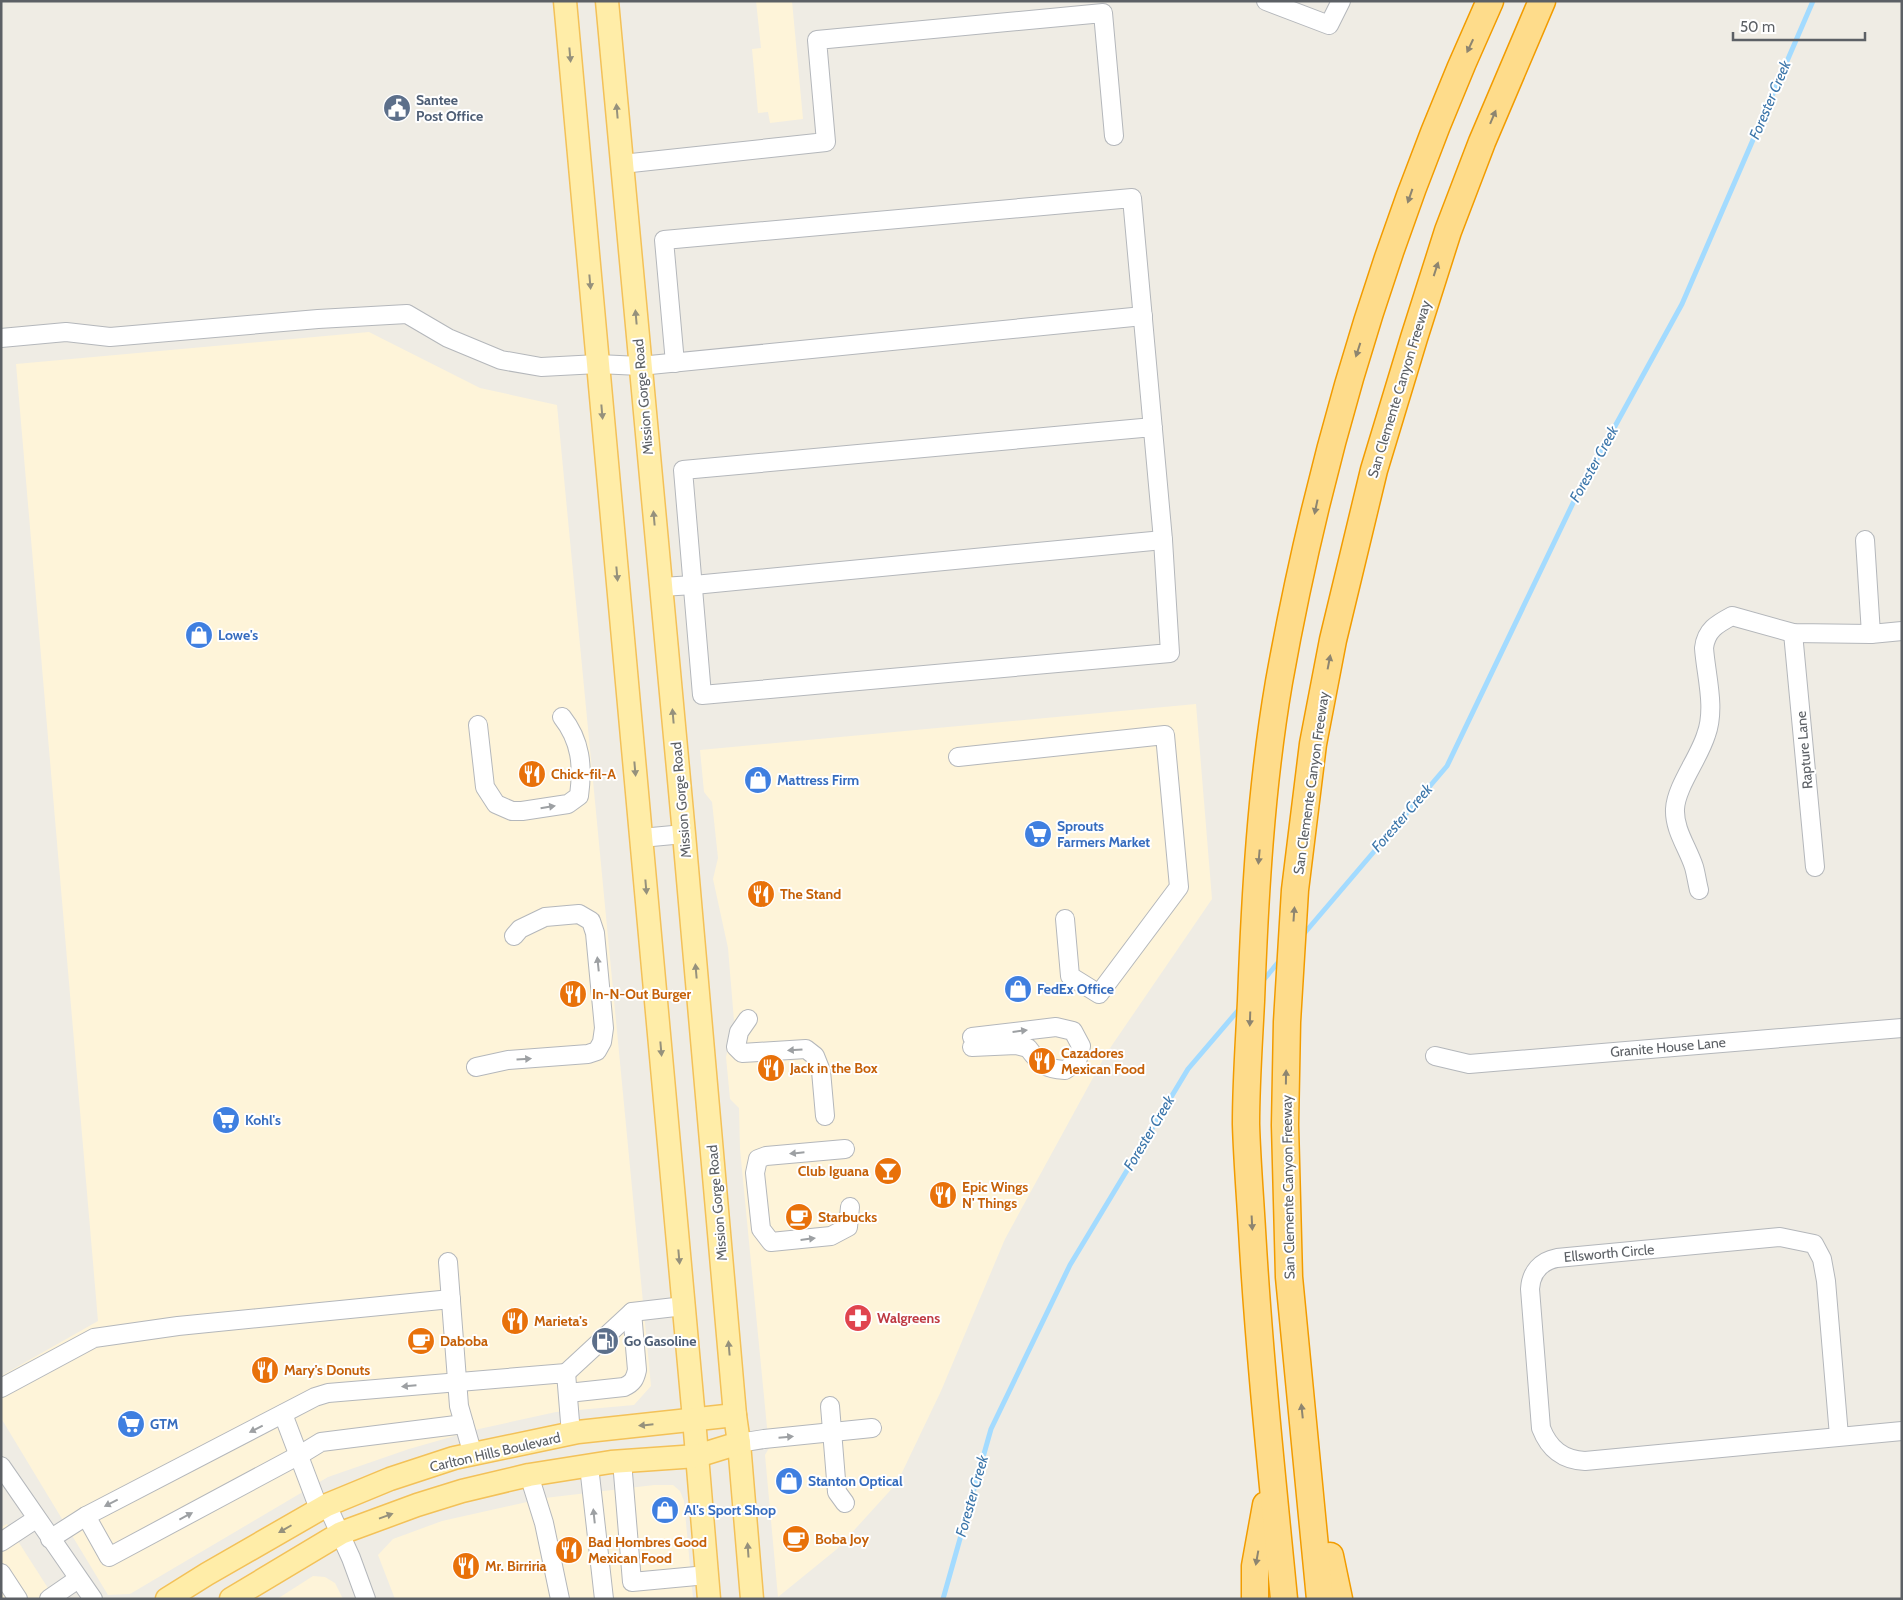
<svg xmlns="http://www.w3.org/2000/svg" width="1903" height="1600" font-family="Cabin,sans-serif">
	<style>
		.commercial { fill: #fef4d9 }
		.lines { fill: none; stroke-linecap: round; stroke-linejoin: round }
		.stream { stroke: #a3dbff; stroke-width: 5 }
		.minor-casing { stroke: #b4b7bb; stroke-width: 20 }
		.major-casing { stroke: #f3c158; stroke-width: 25 }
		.highway-casing { stroke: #f29c00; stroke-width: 29 }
		.minor { stroke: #fff; stroke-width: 18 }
		.major { stroke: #ffeda8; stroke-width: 22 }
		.highway { stroke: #fedc8b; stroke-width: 26 }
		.oneway { fill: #8d8570 }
		.oneway2 { fill: #95917c }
		.oneway3 { fill: #9da0a3 }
		.labels { text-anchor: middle; stroke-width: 4; stroke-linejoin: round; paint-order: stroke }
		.service-label { font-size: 14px; font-weight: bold; fill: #4e5e75; stroke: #fff; text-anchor: start }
		.street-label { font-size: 14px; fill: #5c6065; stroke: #fff }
		.shop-label { font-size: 14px; font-weight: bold; fill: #366cbe; stroke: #fff; text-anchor: start }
		.food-label { font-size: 14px; font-weight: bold; fill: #c56008; stroke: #fff; text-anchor: start }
		.health-label { font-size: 14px; font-weight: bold; fill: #be3a42; stroke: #fff; text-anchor: start }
		.water-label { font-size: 15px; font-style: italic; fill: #3c76aa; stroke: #fff }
	</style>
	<rect width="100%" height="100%" fill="#efece4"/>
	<!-- commercial -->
	<g class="commercial">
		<polygon points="756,1 792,1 803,119 770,123 768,112 758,113 752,49 761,48"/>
		<polygon points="369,332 480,388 557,405 651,1386 634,1405 556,1412 479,1429 409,1449 328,1477 130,1594 108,1595 1,1418 1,1376 98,1321 16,364"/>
		<polygon points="1196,704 1212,899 1106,1054 1005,1239 941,1391 897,1483 837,1549 778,1597 765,1455 769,1448 740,1149 739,1108 730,1099 726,1057 734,1021 728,948 713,879 718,858 712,802 704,792 700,750"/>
		<polygon points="654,1485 673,1485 680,1491 684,1501 693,1599 395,1599 378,1555 393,1539 442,1521 545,1498"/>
		<polygon points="7,1524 55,1599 1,1599 1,1527"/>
		<polygon points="313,1576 325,1577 335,1583 343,1599 277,1599"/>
	</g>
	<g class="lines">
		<!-- stream -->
		<g class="stream">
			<polyline points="1302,936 1447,766 1574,501 1682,304 1813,1"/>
			<polyline points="1261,983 1281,959"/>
			<polyline points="943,1599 991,1429 1070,1265 1188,1069 1241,1007"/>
		</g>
		<!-- minor casing -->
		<g class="minor-casing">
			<g id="minor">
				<polyline points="1266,1 1329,25 1341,1"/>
				<polyline points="622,164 826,142 817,40 1103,13 1114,136"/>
				<polyline points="1,338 66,332 110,337 318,319 407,314 448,338 501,360 541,367 598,364 640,366 1143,316"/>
				<polyline points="675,363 664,240 1132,198 1163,540 1170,653 702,695 683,470 1153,427"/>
				<polyline points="1865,540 1871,634"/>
				<polyline points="661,587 694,585 1163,540"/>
				<polyline points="1793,633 1815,867"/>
				<path d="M 478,725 L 485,787 L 496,804 L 512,811 L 522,811 L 568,804 L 579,796 C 583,766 581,741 562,717"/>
				<polyline points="958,757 1165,735 1179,887 1099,994 1070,976 1065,919"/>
				<polyline points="641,838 684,834"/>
				<path d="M 1699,890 C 1697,882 1696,874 1694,867 C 1688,848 1674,830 1675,809 C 1676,787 1699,758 1706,735 C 1716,708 1706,676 1704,648 C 1706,630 1717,624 1732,616 L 1793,633 L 1871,634 L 1902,631"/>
				<polyline points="748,1019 739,1032 736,1047 742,1053 806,1049 815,1056 821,1071 825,1116"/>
				<path d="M 972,1037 L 1056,1027 L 1073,1031 L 1081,1046 L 1077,1062 L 1065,1070 C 1045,1069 1040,1064 1028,1048 L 1016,1045 L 972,1047"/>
				<polyline points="1435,1056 1469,1064 1902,1028"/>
				<polyline points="476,1067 508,1060 588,1054 597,1051 602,1042 604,1028 595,933 591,921 579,914 545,917 520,929 514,936"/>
				<polyline points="845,1149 766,1156 758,1159 755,1173 761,1229 771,1242 831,1236 848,1227 850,1207"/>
				<polyline points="448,1262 459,1406 473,1455"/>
				<polyline points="566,1373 632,1312 684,1306"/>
				<polyline points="1,1388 94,1338 178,1326 451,1299"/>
				<path d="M 568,1393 L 624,1387 C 633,1383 635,1379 637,1370 L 632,1312"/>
				<polyline points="830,1406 837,1492 845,1503"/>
				<polyline points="283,1414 319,1509"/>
				<polyline points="464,1424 321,1442 303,1453 109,1557 86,1516 315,1397 328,1393 566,1373 571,1434"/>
				<path d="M 1839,1436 L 1826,1281 L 1822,1259 L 1814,1244 L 1780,1237 L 1557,1258 C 1541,1261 1531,1272 1530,1289 L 1541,1428 C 1549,1449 1563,1460 1585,1461 L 1902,1431"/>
				<polyline points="739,1443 764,1439 872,1428"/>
				<polyline points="622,1461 632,1582 707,1575"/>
				<polyline points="1,1466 93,1599"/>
				<polyline points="589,1466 604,1599"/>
				<polyline points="529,1475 544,1523 560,1599"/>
				<polyline points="327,1505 351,1558 366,1599"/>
				<polyline points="50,1539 86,1516"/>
				<polyline points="1,1542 36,1519"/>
				<polyline points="1,1573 18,1599"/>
				<polyline points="49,1599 78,1579"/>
			</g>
		</g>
		<!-- major casing -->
		<g class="major-casing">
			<g id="major">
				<polyline points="565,1 694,1419 709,1599"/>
				<polyline points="607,1 684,834 735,1415 739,1443 752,1599"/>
				<polyline points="167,1599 207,1574 327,1505 390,1479 454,1458 578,1432 735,1415"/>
				<polyline points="231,1599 341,1533 417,1505 462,1491 529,1475 611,1462 697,1456 739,1443"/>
			</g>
		</g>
		<!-- highway casing -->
		<g class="highway-casing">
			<g id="highway">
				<polyline points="1330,1556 1339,1599"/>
				<polyline points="1255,1599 1255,1566 1266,1505"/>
				<path d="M 1284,1599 C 1272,1476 1259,1353 1252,1230 C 1250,1195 1247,1159 1246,1124 C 1246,1083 1249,1042 1251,1001 C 1255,894 1261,787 1279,682 C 1321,447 1391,218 1490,1"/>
				<polyline points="1320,1599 1289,1277 1285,1125 1287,1022 1295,890 1313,744 1333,640 1374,470 1414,338 1448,231 1482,142 1542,1"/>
			</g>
		</g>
		<!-- minor -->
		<use href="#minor" class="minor"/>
		<!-- major -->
		<use href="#major" class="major"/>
		<!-- highway -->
		<use href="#highway" class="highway"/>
	</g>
	<!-- one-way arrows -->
	<defs><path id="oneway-solid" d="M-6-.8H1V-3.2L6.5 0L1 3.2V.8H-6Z" transform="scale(1.25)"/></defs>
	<g class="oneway">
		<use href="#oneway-solid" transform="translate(1470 46) rotate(115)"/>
		<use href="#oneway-solid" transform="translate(1493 117) rotate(-67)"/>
		<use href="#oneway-solid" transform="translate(1410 196) rotate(109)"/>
		<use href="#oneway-solid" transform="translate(1436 269) rotate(-72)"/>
		<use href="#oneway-solid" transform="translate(1358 350) rotate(108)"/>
		<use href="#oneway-solid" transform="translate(1316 507) rotate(102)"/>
		<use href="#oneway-solid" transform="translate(1329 662) rotate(-79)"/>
		<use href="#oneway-solid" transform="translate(1259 857) rotate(95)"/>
		<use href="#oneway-solid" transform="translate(1294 914) rotate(-86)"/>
		<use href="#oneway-solid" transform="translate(1250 1019) rotate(92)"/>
		<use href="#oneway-solid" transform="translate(1286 1077) rotate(-89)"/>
		<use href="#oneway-solid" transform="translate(1252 1223) rotate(87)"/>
		<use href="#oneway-solid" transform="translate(1302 1411) rotate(-96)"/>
		<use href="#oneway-solid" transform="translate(1257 1558) rotate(100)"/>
	</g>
	<g class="oneway2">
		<use href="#oneway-solid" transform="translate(570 55) rotate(85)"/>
		<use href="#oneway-solid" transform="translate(617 111) rotate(-95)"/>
		<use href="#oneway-solid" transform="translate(590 282) rotate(85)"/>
		<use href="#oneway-solid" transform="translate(636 317) rotate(-95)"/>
		<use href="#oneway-solid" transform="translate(602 412) rotate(85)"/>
		<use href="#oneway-solid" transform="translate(654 518) rotate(-95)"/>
		<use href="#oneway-solid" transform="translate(617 574) rotate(85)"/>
		<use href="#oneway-solid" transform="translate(673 716) rotate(-95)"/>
		<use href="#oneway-solid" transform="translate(635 769) rotate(85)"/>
		<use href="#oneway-solid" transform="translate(646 887) rotate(85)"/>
		<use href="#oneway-solid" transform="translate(696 971) rotate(-95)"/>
		<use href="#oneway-solid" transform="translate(661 1049) rotate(85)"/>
		<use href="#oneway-solid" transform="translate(679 1257) rotate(85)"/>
		<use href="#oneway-solid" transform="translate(729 1348) rotate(-95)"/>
		<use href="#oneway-solid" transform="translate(646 1425) rotate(174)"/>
		<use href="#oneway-solid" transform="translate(386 1516) rotate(-20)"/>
		<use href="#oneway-solid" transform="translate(285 1529) rotate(150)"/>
		<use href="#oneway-solid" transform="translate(748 1550) rotate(-94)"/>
	</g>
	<g class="oneway3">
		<use href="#oneway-solid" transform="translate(548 807) rotate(-9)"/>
		<use href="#oneway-solid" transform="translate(598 964) rotate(-96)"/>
		<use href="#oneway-solid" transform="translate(1020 1031) rotate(-7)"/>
		<use href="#oneway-solid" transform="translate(795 1050) rotate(176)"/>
		<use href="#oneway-solid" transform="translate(524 1059) rotate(-4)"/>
		<use href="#oneway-solid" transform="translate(797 1153) rotate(174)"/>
		<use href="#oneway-solid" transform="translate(808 1239) rotate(-7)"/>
		<use href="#oneway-solid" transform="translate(409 1386) rotate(175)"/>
		<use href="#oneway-solid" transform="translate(256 1429) rotate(153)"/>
		<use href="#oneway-solid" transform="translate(786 1437) rotate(-5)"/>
		<use href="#oneway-solid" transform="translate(111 1503) rotate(153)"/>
		<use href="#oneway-solid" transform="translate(186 1516) rotate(-28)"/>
		<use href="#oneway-solid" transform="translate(594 1516) rotate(-96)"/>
	</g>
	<!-- icons -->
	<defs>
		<g id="civic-disc" transform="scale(1.4375)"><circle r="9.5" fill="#5c6f8a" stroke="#fff"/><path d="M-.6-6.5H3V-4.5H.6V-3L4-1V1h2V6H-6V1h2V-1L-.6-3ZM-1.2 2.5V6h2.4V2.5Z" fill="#fff"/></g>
		<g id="shop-disc" transform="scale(1.4375)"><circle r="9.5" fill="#3f7fe0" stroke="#fff"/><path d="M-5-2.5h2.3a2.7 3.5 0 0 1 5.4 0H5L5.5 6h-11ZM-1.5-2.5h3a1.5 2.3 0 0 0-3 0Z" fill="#fff"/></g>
		<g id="restaurant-disc" transform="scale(1.4375)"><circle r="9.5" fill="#e8710a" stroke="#fff"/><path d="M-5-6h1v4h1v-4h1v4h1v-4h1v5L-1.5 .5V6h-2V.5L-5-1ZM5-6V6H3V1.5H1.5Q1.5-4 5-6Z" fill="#fff"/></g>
		<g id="supermarket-disc" transform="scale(1.4375)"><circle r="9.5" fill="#3f7fe0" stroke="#fff"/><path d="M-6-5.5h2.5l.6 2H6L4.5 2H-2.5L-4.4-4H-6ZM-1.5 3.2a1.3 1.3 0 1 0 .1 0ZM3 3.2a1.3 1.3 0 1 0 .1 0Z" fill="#fff"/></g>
		<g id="bar-disc" transform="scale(1.4375)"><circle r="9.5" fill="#e8710a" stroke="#fff"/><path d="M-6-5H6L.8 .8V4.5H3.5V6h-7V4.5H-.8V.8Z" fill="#fff"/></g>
		<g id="cafe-disc" transform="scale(1.4375)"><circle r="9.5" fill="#e8710a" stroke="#fff"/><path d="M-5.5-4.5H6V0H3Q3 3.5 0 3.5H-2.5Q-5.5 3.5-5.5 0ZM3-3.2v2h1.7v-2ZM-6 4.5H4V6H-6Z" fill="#fff"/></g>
		<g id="pharmacy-disc" transform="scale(1.4375)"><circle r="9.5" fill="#e0444e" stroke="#fff"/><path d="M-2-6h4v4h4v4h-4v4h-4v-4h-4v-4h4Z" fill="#fff"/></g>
		<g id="fuel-disc" transform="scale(1.4375)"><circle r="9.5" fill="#5c6f8a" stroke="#fff"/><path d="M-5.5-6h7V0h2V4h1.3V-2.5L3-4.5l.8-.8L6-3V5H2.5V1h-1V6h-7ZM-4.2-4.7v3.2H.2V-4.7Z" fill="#fff"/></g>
	</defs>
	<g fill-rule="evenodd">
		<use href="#civic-disc" x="397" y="108"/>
		<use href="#shop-disc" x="199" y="635"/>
		<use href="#restaurant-disc" x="532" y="774"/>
		<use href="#shop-disc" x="758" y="780"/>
		<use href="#supermarket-disc" x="1038" y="834"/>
		<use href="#restaurant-disc" x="761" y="894"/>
		<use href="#shop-disc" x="1018" y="989"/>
		<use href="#restaurant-disc" x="573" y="994"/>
		<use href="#restaurant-disc" x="1042" y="1061"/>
		<use href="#restaurant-disc" x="771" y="1068"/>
		<use href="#supermarket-disc" x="226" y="1120"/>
		<use href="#bar-disc" x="888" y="1171"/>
		<use href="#restaurant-disc" x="943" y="1195"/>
		<use href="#cafe-disc" x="799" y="1217"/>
		<use href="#pharmacy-disc" x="858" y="1318"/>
		<use href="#restaurant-disc" x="515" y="1321"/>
		<use href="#cafe-disc" x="421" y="1341"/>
		<use href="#fuel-disc" x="605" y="1341"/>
		<use href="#restaurant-disc" x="265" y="1370"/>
		<use href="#supermarket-disc" x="131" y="1424"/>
		<use href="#shop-disc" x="789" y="1481"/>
		<use href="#shop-disc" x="665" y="1510"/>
		<use href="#cafe-disc" x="796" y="1539"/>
		<use href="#restaurant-disc" x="569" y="1550"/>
		<use href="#restaurant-disc" x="466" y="1566"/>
	</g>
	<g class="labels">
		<!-- service labels -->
		<g class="service-label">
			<text x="416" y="105">Santee<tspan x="416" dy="16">Post Office</tspan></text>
			<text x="624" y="1346">Go Gasoline</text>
		</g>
		<!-- street labels -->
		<g class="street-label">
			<text transform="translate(1399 389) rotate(-73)" y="5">San Clemente Canyon Freeway</text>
			<text transform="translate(643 397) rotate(-95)" y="5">Mission Gorge Road</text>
			<text transform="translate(1804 750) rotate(-95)" y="5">Rapture Lane</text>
			<text transform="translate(1311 783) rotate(-82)" y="5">San Clemente Canyon Freeway</text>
			<text transform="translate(681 800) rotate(-95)" y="5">Mission Gorge Road</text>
			<text transform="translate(1668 1047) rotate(-5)" y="5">Granite House Lane</text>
			<text transform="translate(1288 1187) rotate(-91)" y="5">San Clemente Canyon Freeway</text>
			<text transform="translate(717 1203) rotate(-95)" y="5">Mission Gorge Road</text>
			<text transform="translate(1609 1253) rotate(-5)" y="5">Ellsworth Circle</text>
			<text transform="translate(495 1452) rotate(-13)" y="5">Carlton Hills Boulevard</text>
		</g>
		<!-- shop labels -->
		<g class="shop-label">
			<text x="218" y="640">Lowe's</text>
			<text x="777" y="785">Mattress Firm</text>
			<text x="1057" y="831">Sprouts<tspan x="1057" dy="16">Farmers Market</tspan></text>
			<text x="1037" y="994">FedEx Office</text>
			<text x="245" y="1125">Kohl's</text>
			<text x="150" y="1429">GTM</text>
			<text x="808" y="1486">Stanton Optical</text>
			<text x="684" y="1515">Al's Sport Shop</text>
		</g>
		<!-- food labels -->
		<g class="food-label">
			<text x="551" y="779">Chick-fil-A</text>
			<text x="780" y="899">The Stand</text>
			<text x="592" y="999">In-N-Out Burger</text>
			<text x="1061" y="1058">Cazadores<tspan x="1061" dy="16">Mexican Food</tspan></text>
			<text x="790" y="1073">Jack in the Box</text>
			<text x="869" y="1176" text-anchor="end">Club Iguana</text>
			<text x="962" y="1192">Epic Wings<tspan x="962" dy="16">N' Things</tspan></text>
			<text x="818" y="1222">Starbucks</text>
			<text x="534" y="1326">Marieta's</text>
			<text x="440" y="1346">Daboba</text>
			<text x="284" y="1375">Mary's Donuts</text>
			<text x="815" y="1544">Boba Joy</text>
			<text x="588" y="1547">Bad Hombres Good<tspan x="588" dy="16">Mexican Food</tspan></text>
			<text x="485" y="1571">Mr. Birriria</text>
		</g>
		<!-- health labels -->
		<g class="health-label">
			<text x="877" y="1323">Walgreens</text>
		</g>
		<!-- water labels -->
		<g class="water-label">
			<text transform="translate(1770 100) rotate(-67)" y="5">Forester Creek</text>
			<text transform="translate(1594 464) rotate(-61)" y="5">Forester Creek</text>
			<text transform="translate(1402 818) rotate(-49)" y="5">Forester Creek</text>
			<text transform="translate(1149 1133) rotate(-59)" y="5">Forester Creek</text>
			<text transform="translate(972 1496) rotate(-74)" y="5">Forester Creek</text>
		</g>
	</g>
	<!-- border -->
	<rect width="1903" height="1600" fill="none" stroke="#5c6065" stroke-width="5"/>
	<!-- scale -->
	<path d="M1733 32v8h132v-8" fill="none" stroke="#5c6065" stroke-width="2.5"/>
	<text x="1740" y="32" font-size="15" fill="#5c6065" stroke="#ffffff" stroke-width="4" paint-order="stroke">50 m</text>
</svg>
